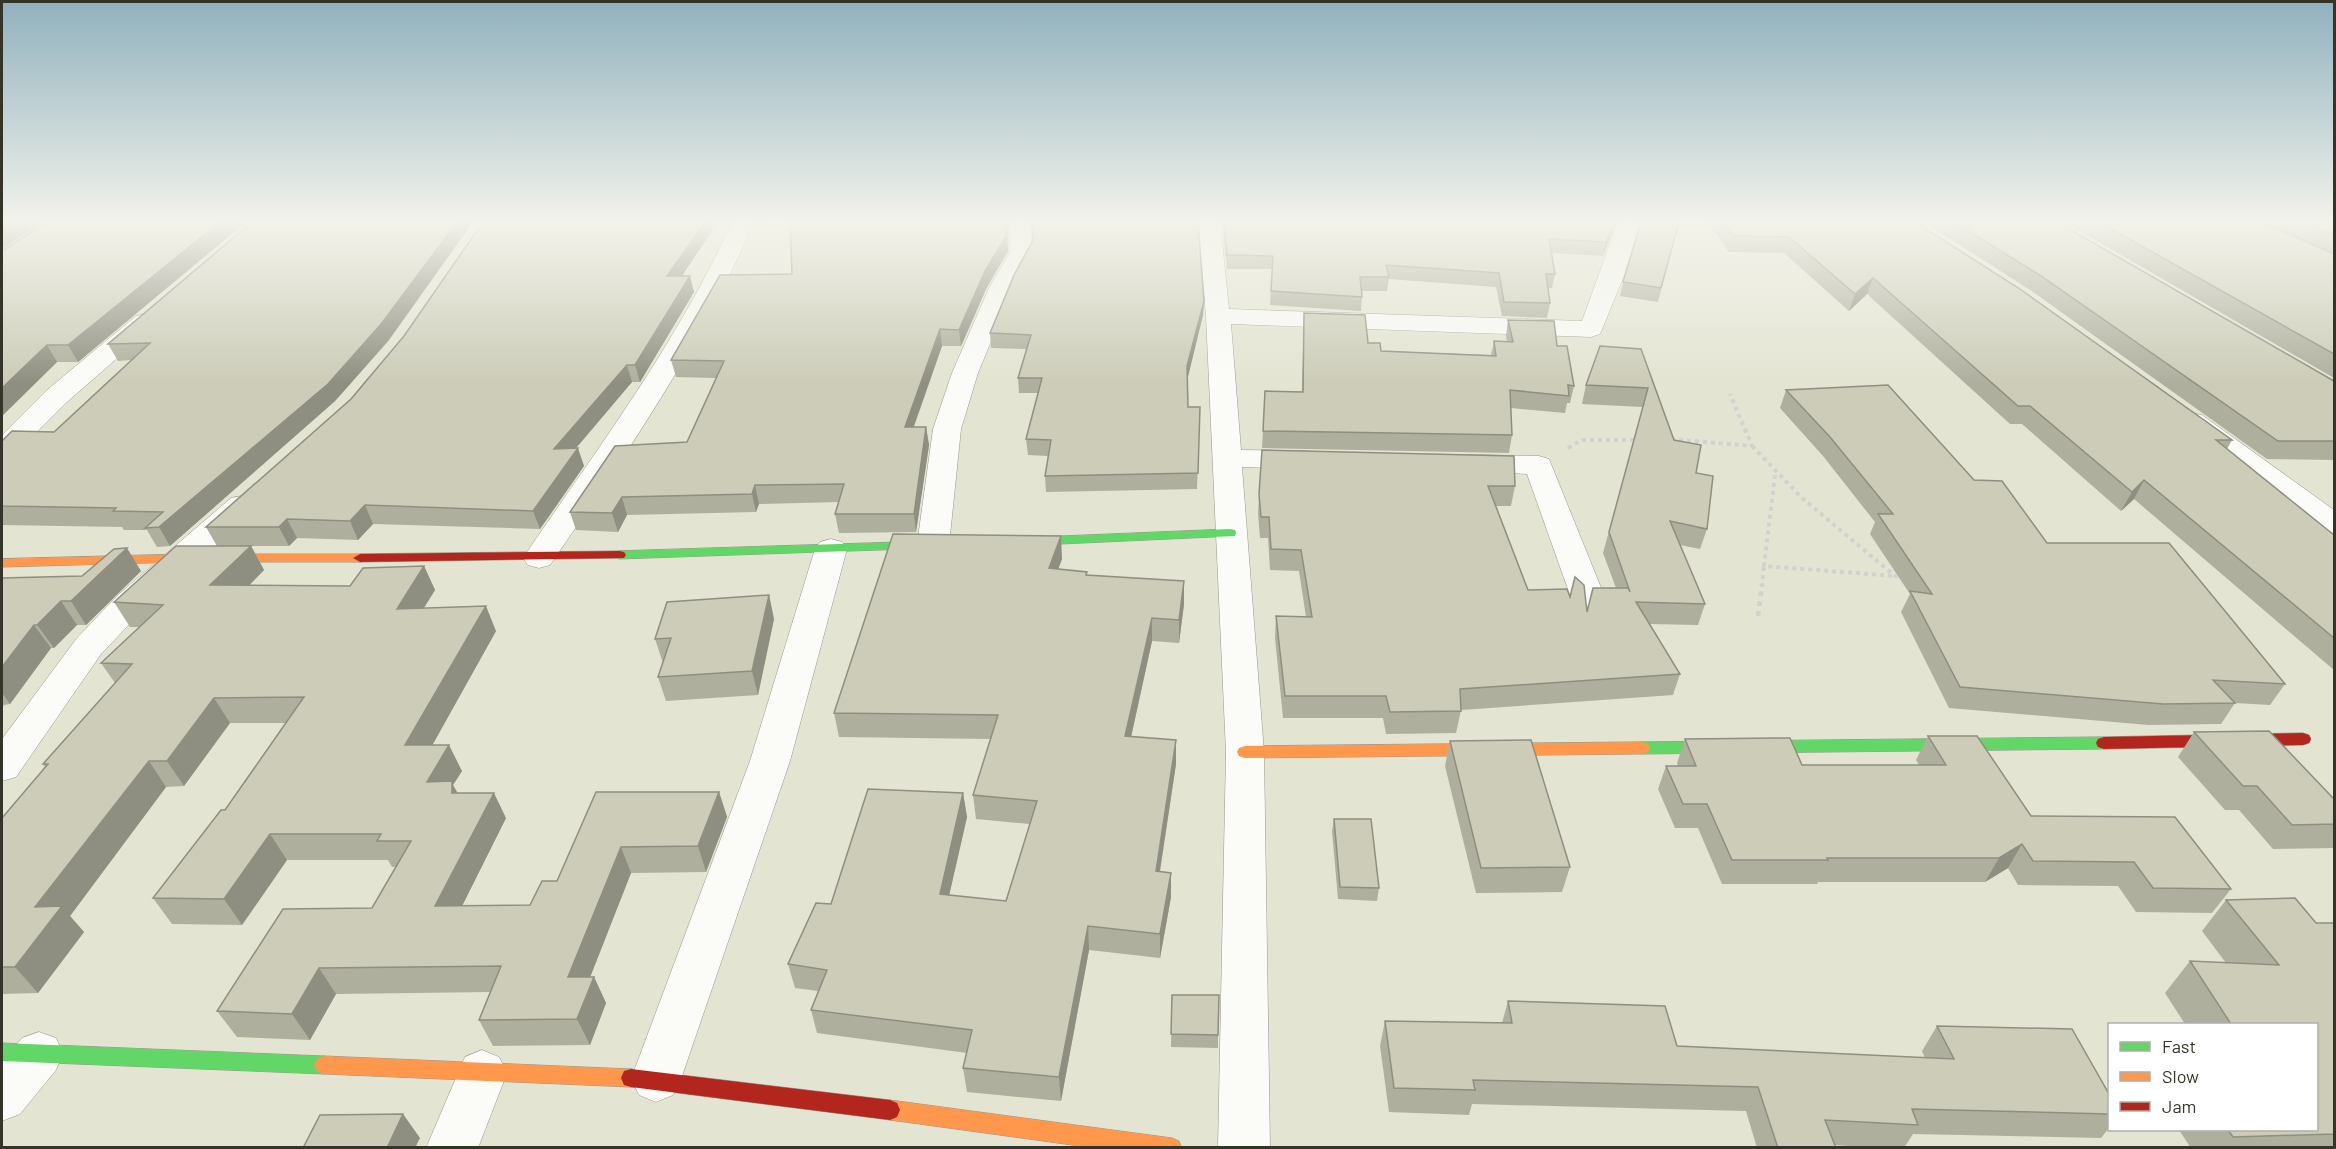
<svg xmlns="http://www.w3.org/2000/svg" width="2336" height="1149" font-family="Barlow,sans-serif">
	<style>
		.lines { fill: none; stroke-linecap: round; stroke-linejoin: round }
		.street-casing { stroke: #98988b; stroke-width: 1 }
		.fast-casing { stroke: #98988b; stroke-width: 1 }
		.slow-casing { stroke: #98988b; stroke-width: 1 }
		.jam-casing { stroke: #98988b; stroke-width: 1 }
		.path-far1 { stroke: #d2d2ce; stroke-width: 4; stroke-dasharray: 4 4; stroke-linecap: butt }
		.path { stroke: #d2d2ce; stroke-width: 4.5; stroke-dasharray: 5 5; stroke-linecap: butt }
		.street { fill: #fbfbf8; fill-rule: evenodd }
		.fast { fill: #63d668; fill-rule: evenodd }
		.slow { fill: #ff974d; fill-rule: evenodd }
		.jam { fill: #b3261e; fill-rule: evenodd }
		.wall { fill: #afaf9e }
		.shaded-wall { fill: #8f8f81 }
		.building { fill: #ccccb8; stroke: #8f8f81; stroke-width: 1.5 }
	</style>
	<rect width="100%" height="100%" fill="#e4e4d3"/>
	<g class="lines">
		<!-- street casing -->
		<g class="street-casing">
			<g id="street">
				<path d="M 732,222 L 754,222 C 701,346 626,454 550,565 L 539,568 L 528,565 L 523,558 C 599,446 675,347 732,222 Z"/>
				<polygon points="1009,222 1031,222 1032,252 1013,288 978,373 961,429 949,545 944,552 933,555 922,552 917,545 933,429 952,373 989,288 1010,252"/>
				<polygon points="1198,222 1220,222 1229,309 1582,321 1618,222 1640,222 1624,276 1600,334 1591,337 1231,324 1241,450 1306,451 1316,454 1321,460 1316,466 1306,469 1242,467 1264,752 1270,1148 1218,1148 1226,752 1206,316"/>
				<polygon points="145,314 154,316 157,321 154,326 67,402 12,457 2,460 2,435 47,390 136,316"/>
				<polygon points="2192,413 2202,415 2334,510 2334,533 2323,531 2182,427 2178,421 2182,415"/>
				<polygon points="1469,455 1539,456 1549,459 1604,595 1599,602 1587,606 1575,602 1570,595 1527,474 1459,470 1454,464 1459,458"/>
				<polygon points="242,496 253,498 257,505 253,512 142,611 101,654 16,777 2,781 2,739 77,638 118,595 231,498"/>
				<polygon points="831,539 842,542 847,549 790,761 681,1079 673,1095 656,1102 639,1095 631,1079 750,761 815,549 820,542"/>
				<polygon points="39,1032 56,1038 63,1054 56,1070 20,1114 2,1121 2,1062 22,1038"/>
				<polygon points="482,1050 499,1057 507,1073 478,1148 426,1148 465,1057"/>
			</g>
		</g>
		<!-- fast casing -->
		<g class="fast-casing">
			<g id="fast">
				<polygon points="1230,529 1235,530 1236,533 1235,536 1017,546 1010,542 1017,538"/>
				<polygon points="932,541 937,542 939,545 937,548 619,559 612,555 619,551"/>
				<polygon points="2104,737 2110,739 2112,743 2110,747 2104,749 1642,754 1636,752 1634,748 1636,744 1642,742"/>
				<polygon points="2,1043 324,1056 331,1059 334,1065 331,1071 324,1074 2,1061"/>
			</g>
		</g>
		<!-- slow casing -->
		<g class="slow-casing">
			<g id="slow">
				<polygon points="184,554 360,554 367,558 360,562 184,562 2,567 2,559"/>
				<polygon points="1642,742 1648,744 1650,748 1648,752 1642,754 1245,758 1239,756 1237,752 1239,748 1245,746"/>
				<polygon points="324,1056 631,1069 638,1071 641,1078 638,1085 631,1087 324,1074 317,1071 314,1065 317,1059"/>
				<polygon points="890,1100 1172,1138 1179,1141 1182,1148 1094,1148 890,1120 883,1117 880,1110 883,1103"/>
			</g>
		</g>
		<!-- jam casing -->
		<g class="jam-casing">
			<g id="jam">
				<polygon points="619,551 624,552 626,555 624,558 360,562 353,558 360,554"/>
				<polygon points="2303,733 2309,735 2311,739 2309,743 2303,745 2104,749 2098,747 2096,743 2098,739 2104,737"/>
				<polygon points="631,1069 890,1100 897,1103 900,1110 897,1117 890,1120 631,1087 624,1085 621,1078 624,1071"/>
			</g>
		</g>
		<!-- path-far1 -->
		<g class="path-far1">
			<polyline points="1671,439 1752,446 1730,394"/>
			<polyline points="1752,446 1802,498 1895,576 1901,577"/>
			<polyline points="1568,448 1582,440 1639,440"/>
			<polyline points="1775,475 1764,566 1895,576"/>
			<polyline points="1762,587 1764,566"/>
		</g>
		<!-- path -->
		<polyline class="path" points="1758,616 1762,585"/>
		<!-- street -->
		<use href="#street" class="street"/>
		<!-- fast -->
		<use href="#fast" class="fast"/>
		<!-- slow -->
		<use href="#slow" class="slow"/>
		<!-- jam -->
		<use href="#jam" class="jam"/>
	</g>
	<!-- wall -->
	<g class="wall">
		<polygon points="47,222 246,222 78,362 57,362 2,416 2,251"/>
		<polygon points="483,222 732,222 728,224 716,225 682,276 694,292 640,382 632,382 576,448 584,466 540,529 373,524 358,540 297,538 289,546 217,546 206,527 351,399 404,336"/>
		<polygon points="782,222 1007,222 1007,226 1008,251 987,287 961,346 942,346 914,427 926,427 929,445 916,532 839,533 835,514 839,502 759,504 756,512 627,515 618,532 576,530 570,512 687,442 716,378 676,377 671,360 792,274 790,224"/>
		<polygon points="1222,222 1617,222 1603,256 1551,253 1555,274 1552,288 1548,288 1550,303 1547,318 1502,316 1496,287 1389,279 1387,291 1362,291 1362,297 1361,311 1270,305 1272,269 1227,269"/>
		<polygon points="1679,222 1658,302 1620,296 1623,282"/>
		<polygon points="1708,222 1915,222 2232,440 2227,449 2334,535 2334,670 2134,499 2121,511 2022,424 2010,424 1867,294 1849,311 1784,253 1729,252"/>
		<polygon points="1924,222 2057,222 2334,381 2334,460 2267,459 2033,292"/>
		<polygon points="2064,222 2262,222 2297,237 2265,222 2334,222 2334,378"/>
		<polygon points="1033,240 1204,301 1203,315 1187,379 1188,407 1200,407 1197,489 1046,492 1045,476 1048,456 1028,455 1026,439 1038,393 1019,393 1018,378 1026,349 991,348 990,333"/>
		<polygon points="1304,313 1381,351 1491,355 1494,341 1507,342 1506,336 1508,320 1557,346 1574,386 1570,403 1567,403 1565,413 1511,408 1512,435 1509,453 1262,448 1265,391 1302,392"/>
		<polygon points="389,340 335,401 170,546 157,547 147,530 124,530 122,527 2,525 2,441 54,432 131,360 118,361 108,344"/>
		<polygon points="1641,349 1674,440 1696,473 1707,529 1700,549 1680,545 1705,604 1698,625 1650,624 1680,674 1673,695 1461,710 1456,733 1386,734 1383,718 1283,718 1275,638 1276,616 1306,617 1299,571 1270,570 1268,538 1260,538 1258,514 1262,450 1515,486 1511,506 1496,506 1528,590 1570,597 1587,612 1616,588 1603,553 1643,407 1582,404 1586,385"/>
		<polygon points="1786,390 1974,480 2047,543 2285,684 2270,705 2235,703 2221,724 2149,725 1949,708 1901,612 1910,594 1870,534 1875,522 1823,456 1780,408"/>
		<polygon points="251,546 264,570 249,586 350,586 424,566 435,590 424,608 496,631 432,745 462,771 453,785 458,793 506,818 462,906 530,905 557,881 719,792 727,817 706,872 631,873 590,977 594,977 606,1003 590,1045 493,1046 479,1020 491,992 336,994 310,1040 237,1037 217,1011 372,908 396,867 392,867 388,860 287,860 242,925 172,924 153,898 225,810 286,723 230,723 184,786 166,787 70,916 84,932 38,993 2,994 2,818 45,767 43,764 115,683 101,663 139,627 130,627 114,602"/>
		<polygon points="1062,559 1058,569 1087,572 1087,575 1184,604 1179,643 1152,641 1131,737 1176,740 1176,764 1160,872 1171,897 1160,958 1089,950 1061,1101 967,1092 963,1068 967,1053 817,1033 811,1010 818,991 795,988 788,964 831,904 963,793 967,817 949,895 1006,901 1030,824 976,819 973,795 991,739 839,737 834,713"/>
		<polygon points="141,571 86,625 77,625 54,648 51,648 10,704 4,705 2,708 2,578 82,576"/>
		<polygon points="769,595 774,619 758,695 666,701 658,677 663,663 655,639"/>
		<polygon points="2194,732 2334,799 2334,848 2273,849 2239,810 2225,810 2178,757"/>
		<polygon points="1928,736 2031,816 2231,889 2212,913 2136,912 2118,886 2018,885 2008,868 1985,882 1818,882 1817,884 1722,884 1698,828 1675,828 1658,789 1666,766 1678,766 1677,763 1685,739 1802,765 1919,765 1916,760"/>
		<polygon points="1450,741 1570,867 1562,892 1476,893 1445,766"/>
		<polygon points="1334,819 1379,888 1377,901 1338,899 1332,831"/>
		<polygon points="2226,900 2316,923 2334,923 2334,1148 2191,1148 2179,1130 2316,1130 2316,1024 2185,1024 2165,993 2190,961 2226,963 2202,931"/>
		<polygon points="1172,995 1218,1035 1218,1048 1171,1047"/>
		<polygon points="1508,1001 1677,1046 1925,1058 1922,1051 1937,1026 2109,1094 2109,1128 2101,1138 1913,1134 1904,1148 1874,1148 1835,1145 1836,1148 1757,1148 1746,1111 1472,1104 1469,1115 1389,1112 1380,1046 1385,1021 1502,1023"/>
	</g>
	<!-- shaded-wall -->
	<g class="shaded-wall">
		<polygon points="11,222 44,222 2,249 2,228"/>
		<polygon points="220,222 246,222 78,362 68,345"/>
		<polygon points="457,222 473,222 389,340 335,401 170,546 159,527"/>
		<polygon points="705,222 716,222 716,225 671,292 667,276"/>
		<polygon points="1004,222 1007,222 1007,226 1008,251 987,287 961,346 959,330"/>
		<polygon points="1615,222 1617,222 1603,256 1606,242"/>
		<polygon points="690,276 694,292 640,382 635,365"/>
		<polygon points="1873,278 1867,294 1849,311 1855,294"/>
		<polygon points="1204,301 1203,315 1187,381 1187,366"/>
		<polygon points="940,329 942,346 907,445 905,427"/>
		<polygon points="47,345 57,362 2,416 2,388"/>
		<polygon points="627,365 632,382 560,467 554,449"/>
		<polygon points="926,427 929,445 916,532 914,514"/>
		<polygon points="578,448 584,466 540,529 533,511"/>
		<polygon points="2144,480 2134,499 2121,511 2132,492"/>
		<polygon points="755,485 759,504 756,512 752,494"/>
		<polygon points="622,497 627,515 618,532 612,513"/>
		<polygon points="365,505 373,524 358,540 350,521"/>
		<polygon points="287,519 297,538 289,546 279,527"/>
		<polygon points="1061,536 1062,559 1050,591 1049,568"/>
		<polygon points="251,546 264,570 224,610 210,585"/>
		<polygon points="127,548 141,571 86,625 71,601"/>
		<polygon points="424,566 435,590 408,633 397,609"/>
		<polygon points="1184,581 1184,604 1179,643 1179,620"/>
		<polygon points="769,595 774,619 758,695 752,671"/>
		<polygon points="61,601 77,625 54,648 37,625"/>
		<polygon points="486,606 496,631 418,771 405,745"/>
		<polygon points="1152,618 1152,641 1126,760 1125,736"/>
		<polygon points="34,625 51,648 10,704 2,693 2,667"/>
		<polygon points="214,698 230,723 184,786 167,761"/>
		<polygon points="1176,740 1176,764 1156,895 1156,871"/>
		<polygon points="449,745 462,771 453,785 464,807 427,782"/>
		<polygon points="149,761 166,787 70,916 84,932 38,993 15,967 35,907"/>
		<polygon points="719,792 727,817 706,872 698,846"/>
		<polygon points="494,793 506,818 449,932 435,906"/>
		<polygon points="963,793 967,817 944,918 940,894"/>
		<polygon points="270,834 287,860 242,925 224,899"/>
		<polygon points="2022,844 2008,868 1985,882 1999,858"/>
		<polygon points="621,847 631,873 580,1003 568,977"/>
		<polygon points="1171,873 1171,897 1160,958 1160,934"/>
		<polygon points="1088,926 1089,950 1061,1101 1059,1077"/>
		<polygon points="319,968 336,994 310,1040 292,1014"/>
		<polygon points="594,977 606,1003 590,1045 577,1019"/>
		<polygon points="403,1114 420,1138 415,1148 387,1148"/>
	</g>
	<!-- building -->
	<g class="building">
		<polygon points="2,222 11,222 2,228"/>
		<polygon points="47,222 220,222 68,345 47,345 2,388 2,251"/>
		<polygon points="252,222 457,222 382,323 328,384 159,527 145,528 163,512 113,511 116,508 2,506 2,441 12,431 54,432 150,343 108,344"/>
		<polygon points="483,222 705,222 667,276 690,276 635,365 627,365 554,449 578,448 533,511 365,505 350,521 287,519 279,527 206,527 351,399 404,336"/>
		<polygon points="790,222 1006,222 1006,236 985,271 959,330 940,329 905,427 926,427 914,514 835,514 844,484 755,485 752,494 622,497 612,513 570,512 615,446 687,442 724,361 671,360 720,275 792,274"/>
		<polygon points="1033,222 1198,222 1204,301 1187,366 1188,407 1200,407 1198,473 1045,476 1051,440 1026,439 1042,378 1018,378 1031,335 990,333 1014,275 1033,240"/>
		<polygon points="1224,222 1615,222 1606,242 1549,239 1555,274 1546,274 1550,303 1504,302 1499,273 1386,265 1389,277 1360,277 1362,297 1271,291 1273,256 1227,255"/>
		<polygon points="1641,222 1679,222 1661,288 1623,282"/>
		<polygon points="1723,222 1915,222 2020,289 2232,440 2216,440 2334,535 2334,638 2144,480 2132,492 2030,406 2018,406 1873,278 1855,294 1789,237 1734,236"/>
		<polygon points="1954,222 2057,222 2334,381 2334,441 2278,441 2041,276"/>
		<polygon points="2099,222 2262,222 2334,254 2334,354"/>
		<polygon points="2306,222 2334,222 2334,235"/>
		<polygon points="1304,313 1365,315 1368,343 1380,343 1381,351 1496,356 1494,341 1513,342 1508,320 1554,321 1557,346 1567,346 1574,386 1568,385 1569,396 1510,390 1512,435 1263,431 1265,391 1303,392"/>
		<polygon points="1600,346 1641,349 1674,440 1701,445 1696,473 1713,476 1707,529 1670,521 1705,604 1636,602 1680,674 1460,689 1461,711 1390,712 1386,696 1285,696 1276,616 1312,617 1301,550 1271,549 1269,517 1261,517 1259,494 1262,450 1514,456 1515,486 1488,486 1528,590 1567,589 1570,597 1575,577 1584,585 1587,612 1593,588 1628,588 1630,592 1609,532 1648,388 1586,385"/>
		<polygon points="1888,385 1974,480 2002,481 2047,543 2169,543 2285,684 2213,680 2235,703 2163,704 1960,687 1910,591 1932,594 1878,514 1893,514 1830,437 1786,390"/>
		<polygon points="893,534 1061,536 1049,568 1087,572 1086,575 1184,581 1179,620 1152,618 1125,736 1176,740 1156,871 1171,873 1160,934 1088,926 1059,1077 963,1068 972,1030 811,1010 827,970 788,964 816,903 831,904 868,789 963,793 940,894 1006,901 1037,801 973,795 998,715 834,713"/>
		<polygon points="176,546 251,546 210,585 350,586 363,568 424,566 397,609 486,606 405,745 449,745 427,782 452,781 452,793 494,793 435,906 530,905 542,881 557,881 596,792 719,792 698,846 621,847 568,977 594,977 577,1019 479,1020 501,966 319,968 292,1014 217,1011 283,909 372,908 411,841 377,841 381,834 270,834 224,899 153,898 221,810 225,810 304,697 214,698 167,761 149,761 35,907 62,906 15,967 2,967 2,818 48,764 43,764 132,664 101,663 163,605 114,602"/>
		<polygon points="127,548 71,601 61,601 37,625 34,625 2,667 2,578 82,576 114,549"/>
		<polygon points="769,595 752,671 658,677 671,638 655,639 667,602"/>
		<polygon points="2269,731 2334,799 2334,824 2292,825 2257,786 2243,786 2194,732"/>
		<polygon points="1928,736 1977,736 2031,816 2175,817 2231,889 2153,888 2134,862 2033,861 2022,844 1999,858 1827,858 1828,860 1732,860 1707,804 1683,804 1666,766 1696,766 1685,739 1790,738 1802,765 1946,765"/>
		<polygon points="1531,740 1570,867 1481,868 1450,741"/>
		<polygon points="1334,819 1371,819 1379,888 1340,887"/>
		<polygon points="2295,898 2316,923 2334,923 2334,1134 2233,1137 2228,1130 2316,1130 2316,1024 2231,1024 2190,961 2279,965 2226,900"/>
		<polygon points="1172,995 1219,995 1218,1035 1171,1034"/>
		<polygon points="1508,1001 1665,1006 1677,1046 1954,1059 1937,1026 2072,1029 2109,1094 2109,1114 1912,1109 1918,1125 1825,1120 1836,1148 1778,1148 1758,1087 1473,1080 1475,1090 1394,1088 1385,1021 1512,1023"/>
		<polygon points="403,1114 387,1148 303,1148 320,1115"/>
	</g>
	<!-- sky -->
	<linearGradient id="sky" x2="0" y2="1"><stop stop-color="#90b1bd"/><stop offset="0.58" stop-color="#f3f3eb"/><stop offset="1" stop-color="#f3f3eb" stop-opacity="0"/></linearGradient>
	<rect width="2336" height="383" fill="url(#sky)"/>
	<!-- border -->
	<rect width="2336" height="1149" fill="none" stroke="#343429" stroke-width="6"/>
	<!-- legend -->
	<rect x="2108" y="1023" width="210" height="108" fill="#ffffff" stroke="#aeaea9" stroke-width="1.5"/>
	<rect x="2120" y="1042" width="30" height="9" fill="#63d668" stroke="#aeaea9" stroke-width="1.5"/>
	<text x="2162" y="1053" font-size="18" fill="#343429">Fast</text>
	<rect x="2120" y="1072" width="30" height="9" fill="#ff974d" stroke="#aeaea9" stroke-width="1.5"/>
	<text x="2162" y="1083" font-size="18" fill="#343429">Slow</text>
	<rect x="2120" y="1102" width="30" height="9" fill="#b3261e" stroke="#aeaea9" stroke-width="1.5"/>
	<text x="2162" y="1113" font-size="18" fill="#343429">Jam</text>
</svg>
